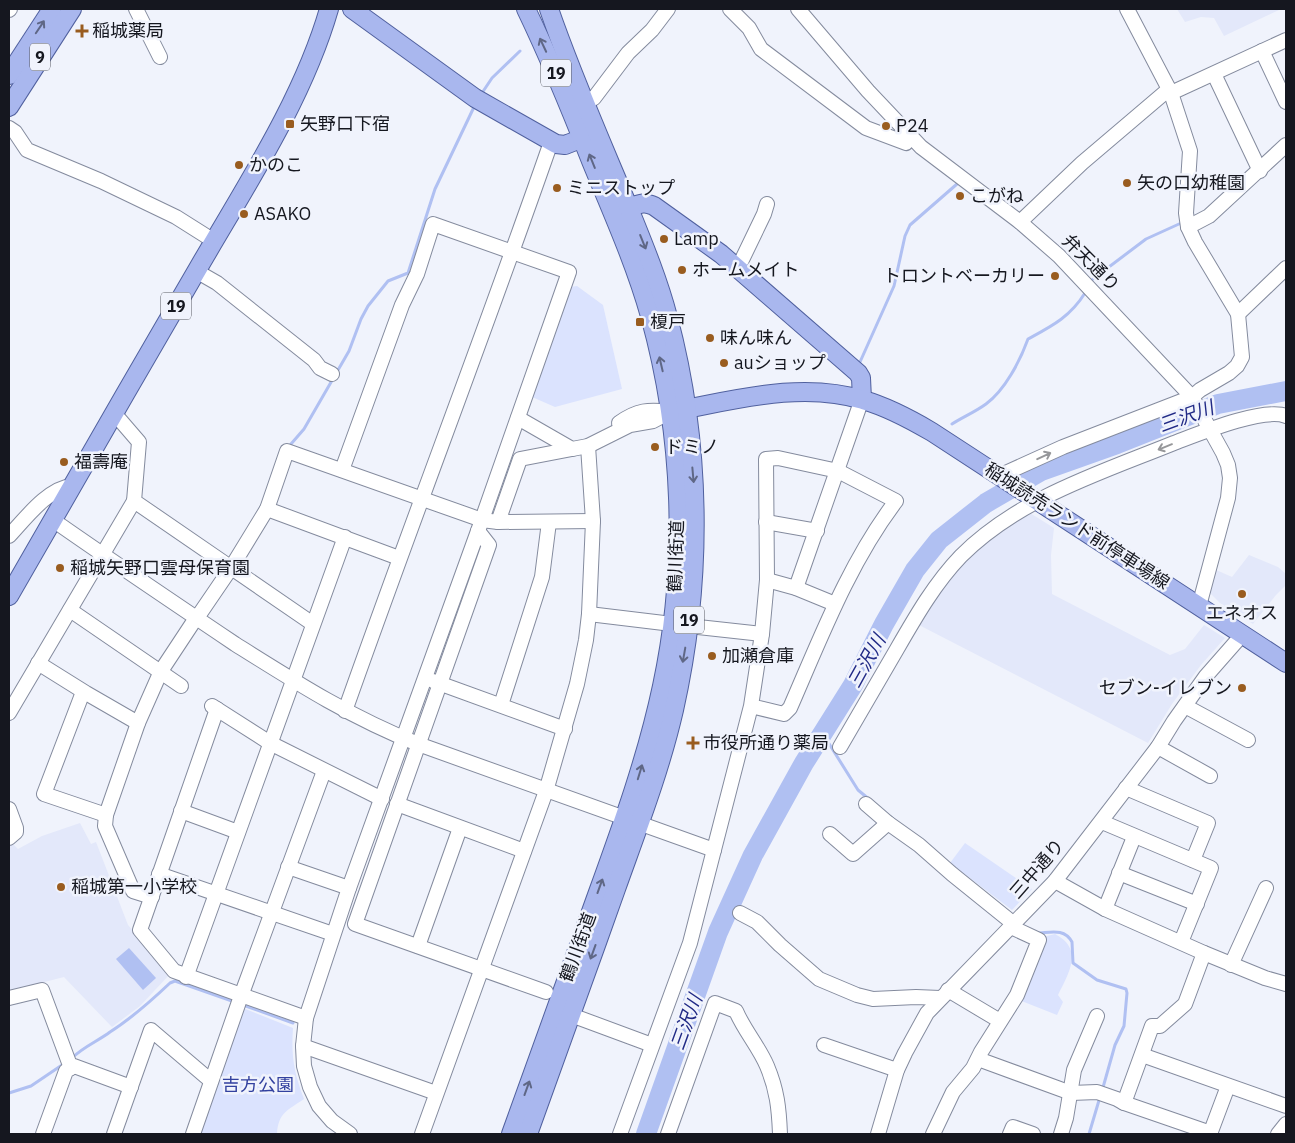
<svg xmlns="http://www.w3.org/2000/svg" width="1295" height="1143" font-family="'IBM Plex Sans','Noto Sans JP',sans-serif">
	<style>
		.built { fill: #e3e8fa }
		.green { fill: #dbe3fe }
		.water { fill: #b0c0f2 }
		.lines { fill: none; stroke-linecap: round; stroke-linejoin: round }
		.stream { stroke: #b0c0f2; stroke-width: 3 }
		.river { stroke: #b0c0f2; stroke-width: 20 }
		.minor-casing { stroke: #848b9e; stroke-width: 16 }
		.major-casing { stroke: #50609e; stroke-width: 20 }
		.minor { stroke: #fff; stroke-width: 14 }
		.major { stroke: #a9b7ee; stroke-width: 18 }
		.oneway { stroke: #5f6786 }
		.oneway2 { stroke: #96979a }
		.poi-dot { fill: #995c1f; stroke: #f0f3fc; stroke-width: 2 }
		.labels { text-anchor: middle; stroke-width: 5; stroke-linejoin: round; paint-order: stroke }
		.shield { fill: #f0f3fc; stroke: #575961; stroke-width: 1 }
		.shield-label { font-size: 16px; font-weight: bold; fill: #15171f }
		.poi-label { font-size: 18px; fill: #15171f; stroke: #f0f3fc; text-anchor: start }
		.street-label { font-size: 18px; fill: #15171f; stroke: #f0f3fc }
		.park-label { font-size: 18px; fill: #32419f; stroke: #f0f3fc }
		.water-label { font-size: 19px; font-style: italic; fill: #212a86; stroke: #f0f3fc }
	</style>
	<rect width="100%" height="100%" fill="#f0f3fc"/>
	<!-- built -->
	<g class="built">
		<polygon points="1177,9 1281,9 1224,36 1214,18 1201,17 1185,22"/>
		<polygon points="1030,513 1054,528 1051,555 1052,594 1170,655 1185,649 1204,625 1225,638 1201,665 1172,704 1148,743 917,624 943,584 986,542 1005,528"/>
		<polygon points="1249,555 1278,567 1286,574 1286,585 1276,595 1253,624 1220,603 1208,591 1214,569 1232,577"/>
		<polygon points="80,823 91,844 96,842 128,925 170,974 140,1006 112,1027 64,977 9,991 9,844 12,843 18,849 42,836"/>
	</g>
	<!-- green -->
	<g class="green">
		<polygon points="577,286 603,305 622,389 555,407 532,397 570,287"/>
		<polygon points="965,843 1032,889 1012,910 950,863"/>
		<path d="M 1055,934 C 1084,949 1069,973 1058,995 L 1063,1002 L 1057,1015 L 1019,1000 L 1043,937 Z"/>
		<path d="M 243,1008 L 293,1028 C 291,1056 294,1073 304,1099 C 288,1110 278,1113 277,1134 L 200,1134 Z"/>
	</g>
	<!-- water -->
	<polygon class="water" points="129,948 156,978 143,990 116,959"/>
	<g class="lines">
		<!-- stream -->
		<g class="stream">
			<polyline points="482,93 492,78 520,51"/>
			<polyline points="1093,279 1146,239 1179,224"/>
			<polyline points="860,362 894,286 905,236 910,225 957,184"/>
			<path d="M 952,424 C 963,417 975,412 986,404 C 1005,390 1020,361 1028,339 C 1052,326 1070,317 1085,293"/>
			<polyline points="291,444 304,429 349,351 361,319 368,306 388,281 408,273 435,189 474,107"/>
			<polyline points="823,734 858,790 870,800"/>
			<path d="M 1036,933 C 1049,933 1064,927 1072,942 L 1073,963 L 1097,980 L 1126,989 L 1127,993 L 1124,1026 L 1115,1045 L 1102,1091"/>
			<polyline points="243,1005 293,1023"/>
			<path d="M 72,1058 C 83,1047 98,1041 110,1032 C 132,1018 151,1001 170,983 L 175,981 L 232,1001"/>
			<polyline points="9,1093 31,1086 65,1063"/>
			<polyline points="1089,1134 1100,1097"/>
		</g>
		<!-- river -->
		<polyline class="river" points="646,1134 718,932 753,855 804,763 853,685 884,624 915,570 939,540 986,503 1041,471 1117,444 1218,404 1286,391"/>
		<!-- minor casing -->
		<g class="minor-casing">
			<g id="minor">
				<polyline points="136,9 160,57"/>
				<polyline points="730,9 749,28 761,49 866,128 906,143 911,136"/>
				<polyline points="798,9 868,91 921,147 1020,222 1059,256 1192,397 1223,453 1228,465 1230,478 1228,498 1199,606"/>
				<polyline points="9,10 10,9"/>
				<polyline points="1262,51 1286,102"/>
				<polyline points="1214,74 1260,171"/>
				<polyline points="1171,93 1286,40"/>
				<polyline points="586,103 594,98 628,53 652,30 668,9"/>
				<polyline points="9,128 15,132 27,150 101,181 176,217 214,241"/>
				<polyline points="1020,222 1082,163 1169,89"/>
				<polyline points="1188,227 1209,216 1286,145"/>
				<polyline points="738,268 764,214 767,204"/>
				<polyline points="196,271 217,283 314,360 320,368 332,374"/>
				<polyline points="1238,314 1286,268"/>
				<polyline points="114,413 139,442 134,501 313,624"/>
				<polyline points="518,418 572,449 588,446 630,425 653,421 670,412"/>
				<path d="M 619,423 C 637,410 649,409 670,412"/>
				<polyline points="342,470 402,305 417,274 433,224 569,272 478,531 349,888 306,1018 303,1046 304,1066 310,1087 319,1106 332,1121 350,1134"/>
				<polyline points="999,476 1063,447 1192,397 1200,390 1229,373 1237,366 1242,357 1238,314 1195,242 1188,227 1186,213 1190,151 1171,93 1127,9"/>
				<polyline points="267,509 399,558"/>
				<path d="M 53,520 C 113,562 174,603 235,644 C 297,683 350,717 418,744 L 714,850"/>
				<polyline points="498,522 520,459 572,449"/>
				<polyline points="766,522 817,531"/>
				<polyline points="478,531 489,545 355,924 546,992"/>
				<path d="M 9,536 C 25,519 48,488 72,486"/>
				<polyline points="767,580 796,588 835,604"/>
				<polyline points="796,588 862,399"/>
				<polyline points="70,610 181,686"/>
				<polyline points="201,612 231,568 267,509 287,451 482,520 498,522 593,521"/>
				<polyline points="589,614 672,624"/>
				<polyline points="689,626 762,634"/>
				<polyline points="38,663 86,693 138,723"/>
				<polyline points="433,681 565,729"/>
				<polyline points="83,692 44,794 106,815"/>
				<polyline points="501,705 542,577 549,522"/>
				<polyline points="212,706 270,743 382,799"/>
				<polyline points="1185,706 1248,740"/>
				<polyline points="217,709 140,930 174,971 306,1018"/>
				<path d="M 345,711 C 412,521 485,332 551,142"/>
				<polyline points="9,713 134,501"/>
				<path d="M 840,747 C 859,714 878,682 897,649 C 916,616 935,583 961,556 C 1019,498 1100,473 1174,443 C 1198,434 1263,407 1286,416"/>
				<polyline points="1158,747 1210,776"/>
				<polyline points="1126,788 1208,823 1193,860"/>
				<polyline points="397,804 524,851"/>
				<polyline points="866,804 888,823 919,845 952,874 1014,924"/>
				<polyline points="9,809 16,828 16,832 9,838"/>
				<polyline points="181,811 238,832"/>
				<polyline points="1102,822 1211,868 1181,942"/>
				<polyline points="830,834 853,854 888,823"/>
				<polyline points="288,867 349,888"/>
				<polyline points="1119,873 1197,904"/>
				<polyline points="159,874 333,934"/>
				<polyline points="1055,881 1105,909 1204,953 1265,978 1286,984"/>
				<polyline points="152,897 133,891 105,826 106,815 138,723 161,671 192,624"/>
				<polyline points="1105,909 1134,837"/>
				<polyline points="740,913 757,922 780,945 819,979 857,995 873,999 916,997 940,998"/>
				<polyline points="418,946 460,828"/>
				<polyline points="1231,965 1266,888"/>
				<polyline points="186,977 345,537"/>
				<polyline points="948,990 1000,1021"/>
				<polyline points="9,998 42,990 71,1068"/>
				<polyline points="571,1015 652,1045"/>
				<polyline points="824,1045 897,1070"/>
				<polyline points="303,1046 436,1093"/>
				<polyline points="1142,1055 1286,1106"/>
				<polyline points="978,1059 1071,1093 1097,1092 1117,1099 1124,1103 1211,1133"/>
				<polyline points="1124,1103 1152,1026 1160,1026 1185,1004 1204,953"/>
				<polyline points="43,1134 66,1071 74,1066 131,1087"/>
				<polyline points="114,1134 151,1030 211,1081"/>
				<polyline points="193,1134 241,996 324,771"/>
				<polyline points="422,1134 546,791 577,684 586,640 589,614 593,521 588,446"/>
				<path d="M 620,1134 L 690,943 L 751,706 L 762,634 L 767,580 L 766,459 L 778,458 L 838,471 L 896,501 C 849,563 821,637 790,708 L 784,714 L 751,706"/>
				<path d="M 668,1134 L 715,1003 L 736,1011 C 744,1030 759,1047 767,1066 C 777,1090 779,1108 780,1134"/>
				<polyline points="878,1134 897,1070 905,1053 927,1013 1055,881 1158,747 1174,721 1206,676 1242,635"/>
				<polyline points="933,1134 953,1092 973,1068 981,1052 1017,995 1039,940 1011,927"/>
				<polyline points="1010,1134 1013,1127 1033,1134"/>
				<polyline points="1061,1134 1066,1118 1074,1070 1097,1016"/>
				<polyline points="1210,1134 1228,1086"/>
				<polyline points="1278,1134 1286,1124"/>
			</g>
		</g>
		<!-- major casing -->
		<g class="major-casing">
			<g id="major">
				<polyline points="352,9 475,98 556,144 565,145 593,134"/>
				<polyline points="9,75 52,9"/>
				<polyline points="9,107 72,9"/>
				<path d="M 628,208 C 639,204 644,201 654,206 L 721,254 L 858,373 L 861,378 L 862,399"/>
				<path d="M 675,411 C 735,400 802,381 863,400 C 888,407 910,419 932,432 L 1286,663"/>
				<path d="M 9,596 C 72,486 136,375 200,265 C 247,184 303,99 329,9"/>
				<path d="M 511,1134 C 540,1054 568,974 597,895 C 622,826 647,757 662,686 C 688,565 683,435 650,316 C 635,263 612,212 591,161 C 571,110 550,59 526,9"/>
				<path d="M 528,1134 C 557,1053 587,971 616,889 C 637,830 660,771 674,710 C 703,581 702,445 668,317 C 658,279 643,243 628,206 C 601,141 572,76 549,9"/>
			</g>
		</g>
		<!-- minor -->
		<use href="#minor" class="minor"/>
		<!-- major -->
		<use href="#major" class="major"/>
	</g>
	<!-- one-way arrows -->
	<defs><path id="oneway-shaft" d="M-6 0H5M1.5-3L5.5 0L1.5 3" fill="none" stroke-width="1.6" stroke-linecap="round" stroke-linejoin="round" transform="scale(1.25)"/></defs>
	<g class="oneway">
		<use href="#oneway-shaft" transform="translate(40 27) rotate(-56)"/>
		<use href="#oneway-shaft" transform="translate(543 45) rotate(-115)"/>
		<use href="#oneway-shaft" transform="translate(592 161) rotate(-112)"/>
		<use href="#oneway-shaft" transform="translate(643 242) rotate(68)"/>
		<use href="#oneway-shaft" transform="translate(661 364) rotate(-103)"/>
		<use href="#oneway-shaft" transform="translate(693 475) rotate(85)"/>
		<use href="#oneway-shaft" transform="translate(684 655) rotate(100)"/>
		<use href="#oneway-shaft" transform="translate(640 772) rotate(-73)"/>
		<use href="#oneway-shaft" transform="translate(600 886) rotate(-70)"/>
		<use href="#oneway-shaft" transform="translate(593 952) rotate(110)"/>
		<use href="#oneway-shaft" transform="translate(527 1088) rotate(-70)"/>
	</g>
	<g class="oneway2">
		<use href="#oneway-shaft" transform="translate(1165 447) rotate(158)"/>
		<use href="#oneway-shaft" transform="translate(1044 456) rotate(-25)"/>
	</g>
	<!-- markers -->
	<g class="poi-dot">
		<path d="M79.5 23.5h5v5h5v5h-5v5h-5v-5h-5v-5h5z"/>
		<rect x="285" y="119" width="10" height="10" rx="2.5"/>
		<circle cx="886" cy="126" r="5"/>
		<circle cx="239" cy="165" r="5"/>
		<circle cx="1127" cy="183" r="5"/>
		<circle cx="557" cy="188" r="5"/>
		<circle cx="960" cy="196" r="5"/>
		<circle cx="244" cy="214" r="5"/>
		<circle cx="664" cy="239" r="5"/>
		<circle cx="682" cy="270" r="5"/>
		<circle cx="1055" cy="276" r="5"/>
		<rect x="635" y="317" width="10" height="10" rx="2.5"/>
		<circle cx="710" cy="338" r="5"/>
		<circle cx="724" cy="363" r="5"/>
		<circle cx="655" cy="447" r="5"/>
		<circle cx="64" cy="462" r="5"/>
		<circle cx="60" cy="568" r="5"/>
		<circle cx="1242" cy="594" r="5"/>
		<circle cx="712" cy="656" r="5"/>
		<circle cx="1242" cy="688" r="5"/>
		<path d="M690.5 735.5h5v5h5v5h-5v5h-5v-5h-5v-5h5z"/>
		<circle cx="61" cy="887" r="5"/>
	</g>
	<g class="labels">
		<!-- shield labels -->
		<g class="shield">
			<rect x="30" y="43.5" width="20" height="27" rx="4"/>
			<rect x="541" y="59.5" width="30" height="27" rx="4"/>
			<rect x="161" y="292.5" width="30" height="27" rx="4"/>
			<rect x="674" y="606.5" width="30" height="27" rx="4"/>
		</g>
		<g class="shield-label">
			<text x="40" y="63">9</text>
			<text x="556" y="79">19</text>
			<text x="176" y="312">19</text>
			<text x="689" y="626">19</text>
		</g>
		<!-- poi labels -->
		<g class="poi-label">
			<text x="92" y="37">稲城薬局</text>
			<text x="300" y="130">矢野口下宿</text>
			<text x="896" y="132">P24</text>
			<text x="249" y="171">かのこ</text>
			<text x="1137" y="189">矢の口幼稚園</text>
			<text x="567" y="194">ミニストップ</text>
			<text x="970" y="202">こがね</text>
			<text x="254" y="220">ASAKO</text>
			<text x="674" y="245">Lamp</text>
			<text x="692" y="276">ホームメイト</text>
			<text x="1045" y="282" text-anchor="end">トロントベーカリー</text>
			<text x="650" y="328">榎戸</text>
			<text x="720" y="344">味ん味ん</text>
			<text x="734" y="369">auショップ</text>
			<text x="665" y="453">ドミノ</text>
			<text x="74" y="468">福壽庵</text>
			<text x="70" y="574">稲城矢野口雲母保育園</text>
			<text x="1242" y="619" text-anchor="middle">エネオス</text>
			<text x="722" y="662">加瀬倉庫</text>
			<text x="1232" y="694" text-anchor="end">セブン-イレブン</text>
			<text x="703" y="749">市役所通り薬局</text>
			<text x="71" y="893">稲城第一小学校</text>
		</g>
		<!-- street labels -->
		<g class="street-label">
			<text transform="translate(1091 263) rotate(45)" y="6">弁天通り</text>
			<text transform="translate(1077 526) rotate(33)" y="6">稲城読売ランド前停車場線</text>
			<text transform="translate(676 556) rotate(-88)" y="6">鶴川街道</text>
			<text transform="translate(1037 869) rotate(-49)" y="6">三中通り</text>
			<text transform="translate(578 947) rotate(-70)" y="6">鶴川街道</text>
		</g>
		<!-- park labels -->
		<g class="park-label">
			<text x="258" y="1091">吉方公園</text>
		</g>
		<!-- water labels -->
		<g class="water-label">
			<text transform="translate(1186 416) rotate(-20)" y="7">三沢川</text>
			<text transform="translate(866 661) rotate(-61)" y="7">三沢川</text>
			<text transform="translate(686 1022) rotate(-70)" y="7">三沢川</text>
		</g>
	</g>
	<!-- border -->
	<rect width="1295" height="1143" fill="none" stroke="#15171f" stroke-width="20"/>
</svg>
